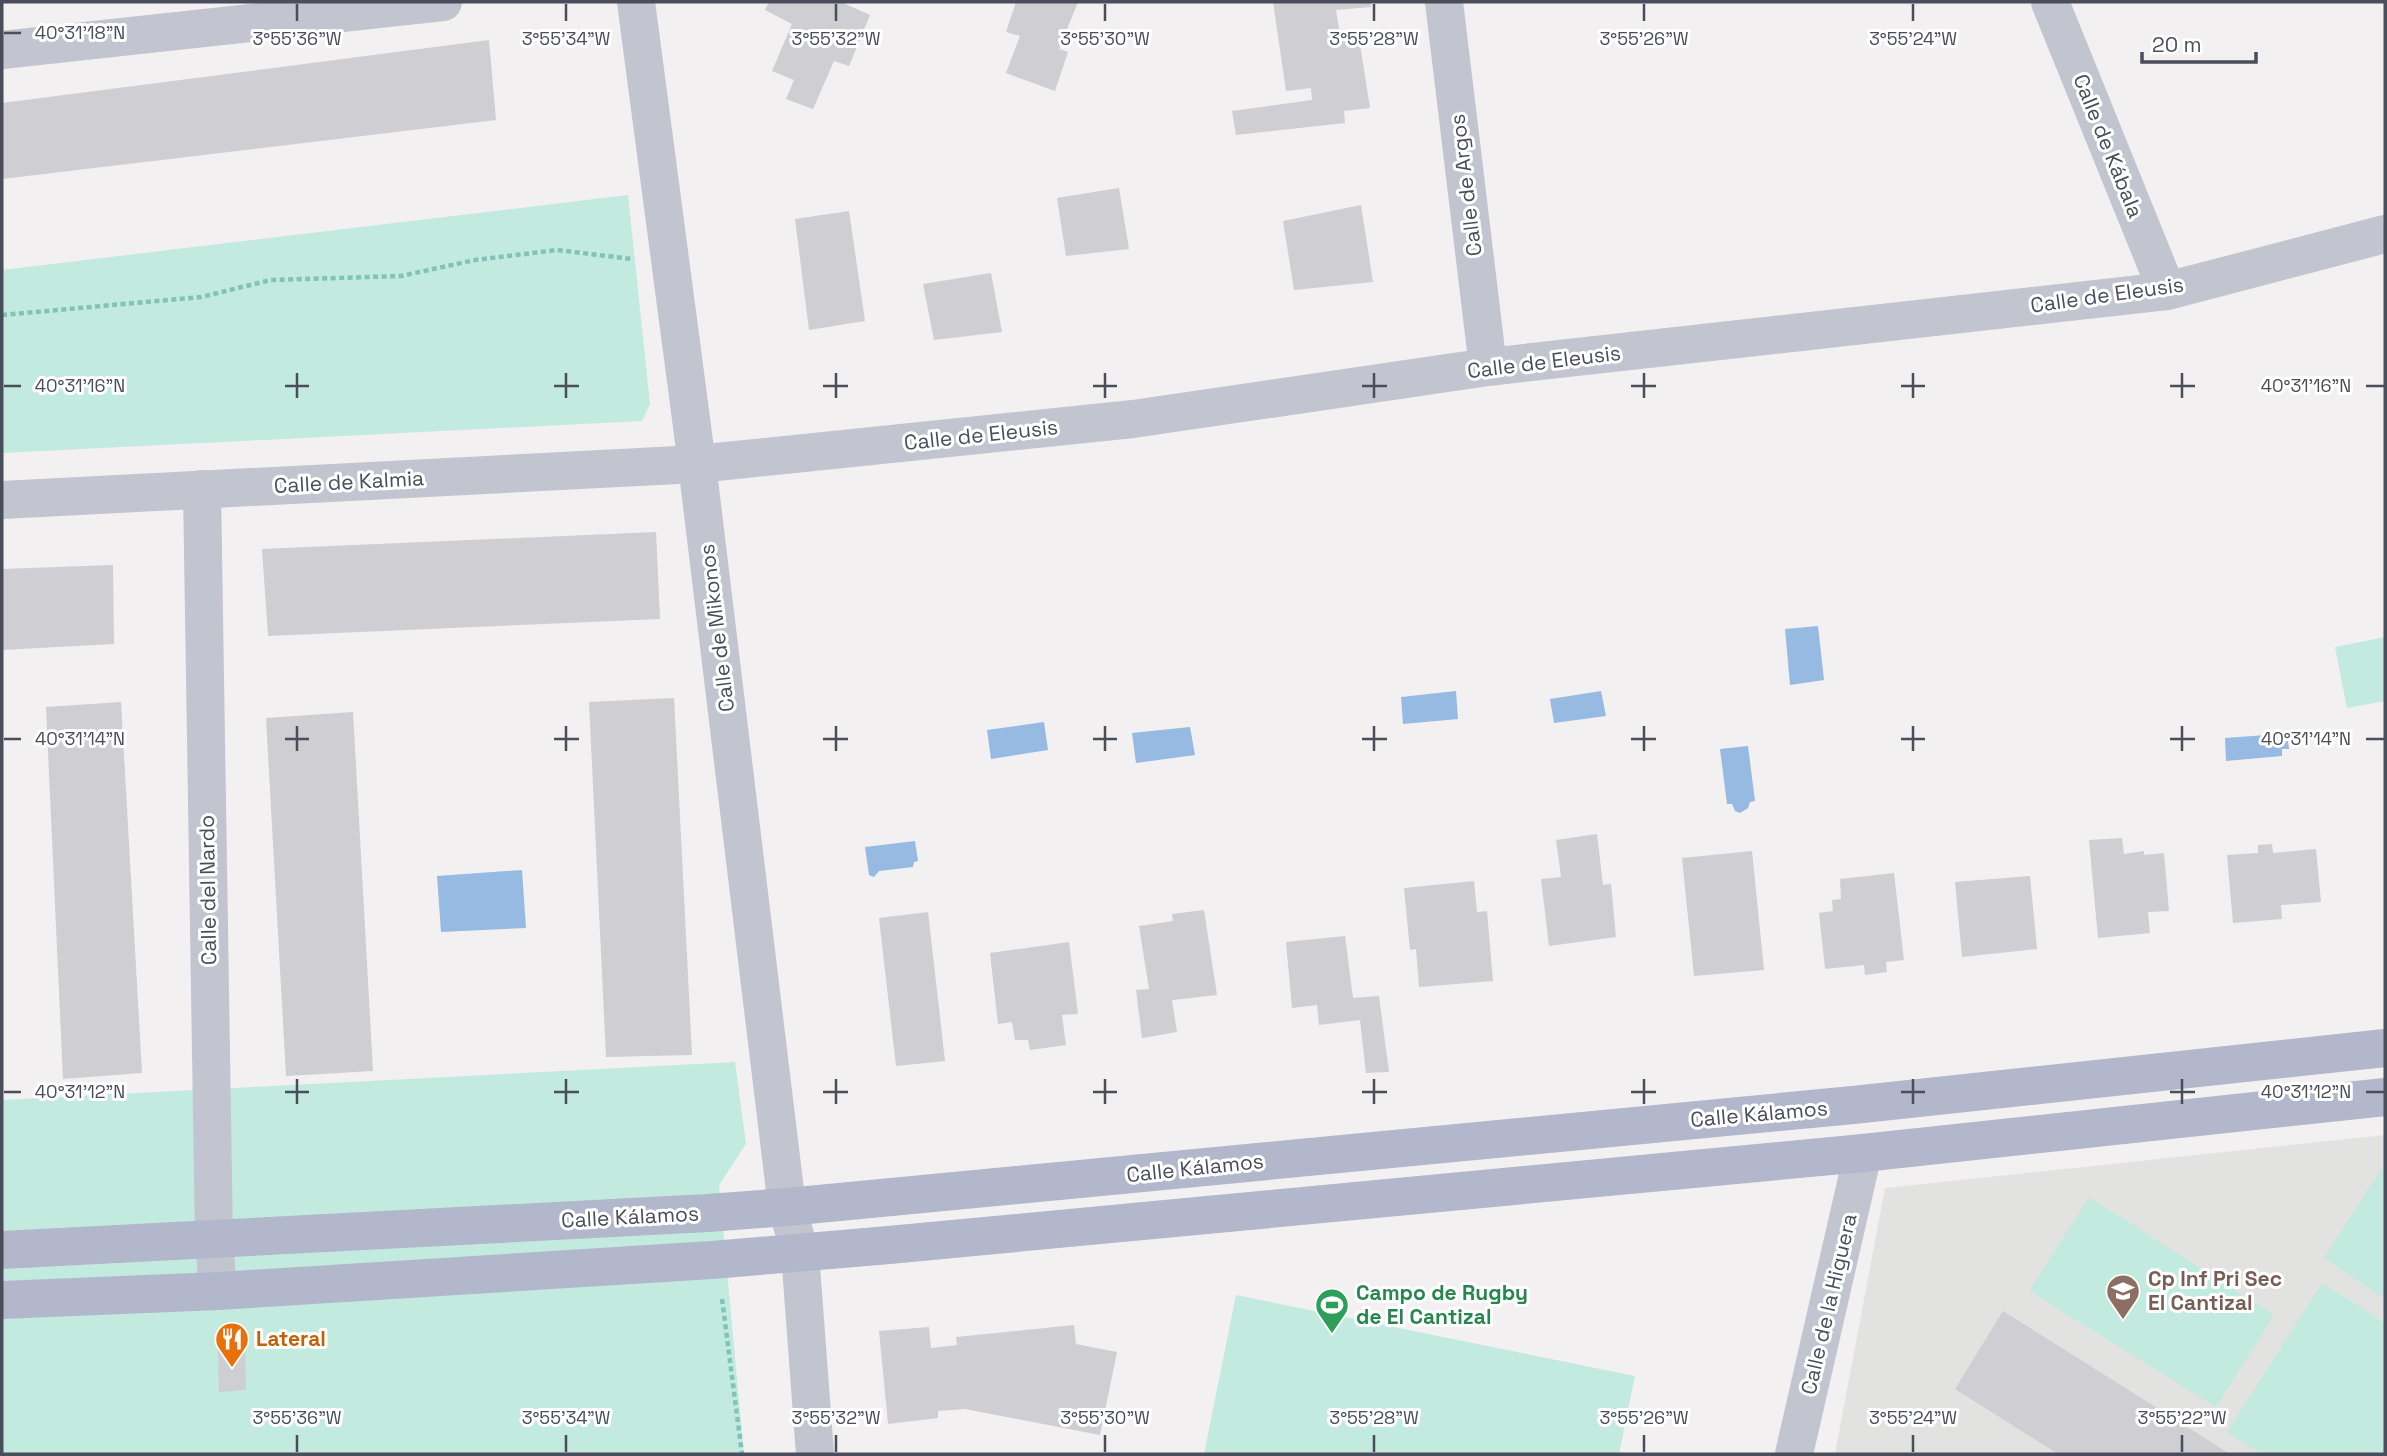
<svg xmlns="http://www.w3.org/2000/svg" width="2387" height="1456" font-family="'Space Grotesk',sans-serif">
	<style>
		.education { fill: #e2e2e1 }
		.green { fill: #c3eade }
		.water { fill: #96bae1 }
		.building { fill: #ceced3 }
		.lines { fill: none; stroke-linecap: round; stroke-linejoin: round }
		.path { stroke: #7fc4b7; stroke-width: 4.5; stroke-dasharray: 5 3.5; stroke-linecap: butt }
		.minor { stroke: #c2c5cf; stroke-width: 38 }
		.major { stroke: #b2b7cb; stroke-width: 38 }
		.ticks { fill: none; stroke: #4a4d5a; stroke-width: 2.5 }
		.labels { text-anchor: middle; stroke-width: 6; stroke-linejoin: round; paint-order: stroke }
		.street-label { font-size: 21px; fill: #4a4d5a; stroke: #fff }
		.education-label { font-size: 21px; font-weight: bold; fill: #785e54; stroke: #fff; text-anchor: start }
		.leisure-label { font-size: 21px; font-weight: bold; fill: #27864d; stroke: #fff; text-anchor: start }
		.food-label { font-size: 21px; font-weight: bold; fill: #c56008; stroke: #fff; text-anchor: start }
		.ticks-label { font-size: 18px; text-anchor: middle; fill: #4a4d5a; stroke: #fff; stroke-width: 6; stroke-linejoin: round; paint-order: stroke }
	</style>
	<rect width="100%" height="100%" fill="#f2f0f0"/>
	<!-- education -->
	<polygon class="education" points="2385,1135 2385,1454 1835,1454 1885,1188"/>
	<!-- green -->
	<g class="green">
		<polygon points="628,195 650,404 642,421 2,453 2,270"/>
		<polygon points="2385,637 2385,701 2347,708 2335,647"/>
		<polygon points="735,1062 746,1144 719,1185 744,1454 2,1454 2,1100"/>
		<polygon points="2383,1166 2385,1168 2385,1299 2324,1258"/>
		<polygon points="2089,1197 2274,1315 2216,1407 2029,1291"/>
		<polygon points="2322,1283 2385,1323 2385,1454 2262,1454 2227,1432"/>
		<polygon points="1236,1295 1635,1376 1619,1454 1204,1454"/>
	</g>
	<!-- water -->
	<g class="water">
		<polygon points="1818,626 1824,680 1790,685 1785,629"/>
		<polygon points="1456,691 1458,719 1403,724 1401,697"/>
		<polygon points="1601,691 1606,716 1554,723 1550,699"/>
		<polygon points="1044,722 1048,750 991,759 987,730"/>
		<polygon points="1190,727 1195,755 1136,763 1132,733"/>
		<polygon points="2280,734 2281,741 2288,740 2289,749 2282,749 2282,756 2226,761 2225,738"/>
		<polygon points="1748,746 1755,801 1750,802 1748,808 1740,813 1735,811 1732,804 1727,804 1720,749"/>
		<polygon points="915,841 918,861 914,862 913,867 879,871 874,877 869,875 865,847"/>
		<polygon points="522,870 526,928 441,932 437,876"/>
	</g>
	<!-- building -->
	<g class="building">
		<polygon points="769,2 841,2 870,15 849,66 834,61 813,109 786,99 794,80 772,71 792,24 765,10"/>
		<polygon points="1016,2 1078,2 1059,49 1068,52 1055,91 1006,73 1020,36 1006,32"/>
		<polygon points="1273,2 1371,2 1371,7 1336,10 1341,41 1359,38 1370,108 1344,111 1345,123 1236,135 1232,111 1312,100 1311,88 1286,91"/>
		<polygon points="489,40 496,120 2,179 2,103"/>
		<polygon points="1119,188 1129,249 1066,256 1057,198"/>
		<polygon points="1361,205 1373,282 1294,290 1283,221"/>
		<polygon points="849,211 865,321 809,330 795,219"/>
		<polygon points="991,273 1002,332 934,340 923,284"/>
		<polygon points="656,532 660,619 268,636 262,549"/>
		<polygon points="113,565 114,644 2,650 2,569"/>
		<polygon points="674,698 692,1055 606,1057 589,702"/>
		<polygon points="121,702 142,1073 63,1079 46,707"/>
		<polygon points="353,712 373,1071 286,1076 266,718"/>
		<polygon points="1597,834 1603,885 1611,884 1616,937 1549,946 1541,879 1561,877 1556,840"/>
		<polygon points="2122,838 2124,854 2144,851 2144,855 2164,853 2169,911 2148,912 2150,933 2098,938 2089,840"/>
		<polygon points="2272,844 2273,853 2316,849 2321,902 2281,905 2282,919 2233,923 2227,855 2258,853 2258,845"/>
		<polygon points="1752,851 1764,970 1694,976 1682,858"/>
		<polygon points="1894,873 1904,960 1886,962 1887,972 1865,975 1864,965 1825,969 1819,913 1833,911 1832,900 1841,899 1840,879"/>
		<polygon points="2030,876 2037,949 1962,957 1955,882"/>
		<polygon points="1474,881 1477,912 1487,911 1493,981 1419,987 1416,949 1410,950 1404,888"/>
		<polygon points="1204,910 1217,995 1172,1000 1177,1032 1142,1038 1136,990 1149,989 1139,926 1173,921 1172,914"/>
		<polygon points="928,912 945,1061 896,1066 879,918"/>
		<polygon points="1345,936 1353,998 1379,996 1389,1072 1366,1073 1360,1020 1319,1025 1317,1005 1292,1008 1286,942"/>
		<polygon points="1069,942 1078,1014 1062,1015 1066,1045 1030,1050 1028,1040 1015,1040 1012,1022 998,1024 990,953"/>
		<polygon points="2003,1311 2230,1454 2058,1454 1955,1389"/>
		<polygon points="1074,1325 1076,1344 1117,1352 1100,1435 965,1409 938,1411 938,1418 888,1424 879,1331 929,1327 931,1348 957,1345 956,1337"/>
		<polygon points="218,1348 245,1348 246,1390 219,1392"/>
	</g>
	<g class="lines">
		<!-- path -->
		<g class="path">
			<polyline points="2,315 201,297 271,280 401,276 475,260 557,250 632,259"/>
			<polyline points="722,1299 742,1454"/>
		</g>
		<!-- minor -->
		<g class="minor">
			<polyline points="636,2 697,464 787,1207 800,1253 815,1454"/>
			<polyline points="1444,2 1488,367"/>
			<polyline points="2050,2 2167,291"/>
			<polyline points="2,50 443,2"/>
			<polyline points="202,489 214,1240 218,1291"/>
			<polyline points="2,500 697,464 1133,419 1488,367 2167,291 2385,234"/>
			<polyline points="1794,1454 1863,1153"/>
		</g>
		<!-- major -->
		<g class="major">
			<polyline points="2,1250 708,1213 787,1207 1853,1105 2385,1048"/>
			<polyline points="2,1300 218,1291 712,1260 889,1245 1863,1153 2385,1097"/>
		</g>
	</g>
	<!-- ticks -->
	<path class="ticks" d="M 297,4 L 297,21M 566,4 L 566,21M 836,4 L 836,21M 1105,4 L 1105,21M 1374,4 L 1374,21M 1644,4 L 1644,21M 1913,4 L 1913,21M 4,33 L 21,33M 297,373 L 297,398M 566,373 L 566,398M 836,373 L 836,398M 1105,373 L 1105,398M 1374,373 L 1374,398M 1644,373 L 1644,398M 1913,373 L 1913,398M 2182,373 L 2182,398M 4,386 L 21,386M 285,386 L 309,386M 554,386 L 579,386M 823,386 L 848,386M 1093,386 L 1117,386M 1362,386 L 1387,386M 1631,386 L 1656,386M 1901,386 L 1925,386M 2170,386 L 2195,386M 2366,386 L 2384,386M 297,726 L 297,751M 566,726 L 566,751M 836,726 L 836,751M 1105,726 L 1105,751M 1374,726 L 1374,751M 1644,726 L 1644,751M 1913,726 L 1913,751M 2182,726 L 2182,751M 4,739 L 21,739M 285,739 L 309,739M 554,739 L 579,739M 823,739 L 848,739M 1093,739 L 1117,739M 1362,739 L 1387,739M 1631,739 L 1656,739M 1901,739 L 1925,739M 2170,739 L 2195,739M 2366,739 L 2384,739M 297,1079 L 297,1104M 566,1079 L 566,1104M 836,1079 L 836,1104M 1105,1079 L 1105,1104M 1374,1079 L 1374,1104M 1644,1079 L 1644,1104M 1913,1079 L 1913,1104M 2182,1079 L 2182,1104M 4,1092 L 21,1092M 285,1092 L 309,1092M 554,1092 L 579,1092M 823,1092 L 848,1092M 1093,1092 L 1117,1092M 1362,1092 L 1387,1092M 1631,1092 L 1656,1092M 1901,1092 L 1925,1092M 2170,1092 L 2195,1092M 2366,1092 L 2384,1092M 297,1435 L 297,1452M 566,1435 L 566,1452M 836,1435 L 836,1452M 1105,1435 L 1105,1452M 1374,1435 L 1374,1452M 1644,1435 L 1644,1452M 1913,1435 L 1913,1452M 2182,1435 L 2182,1452"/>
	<!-- icons -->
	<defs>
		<g id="school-pin" transform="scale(1.75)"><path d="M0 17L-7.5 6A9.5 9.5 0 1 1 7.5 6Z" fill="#8d6e63" stroke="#fff"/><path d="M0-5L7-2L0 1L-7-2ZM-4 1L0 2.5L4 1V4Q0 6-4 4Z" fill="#fff"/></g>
		<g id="stadium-pin" transform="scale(1.75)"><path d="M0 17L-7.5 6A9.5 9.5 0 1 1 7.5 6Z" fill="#2e9e5b" stroke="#fff"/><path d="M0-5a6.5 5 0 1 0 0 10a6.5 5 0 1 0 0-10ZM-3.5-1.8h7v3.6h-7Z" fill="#fff"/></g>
		<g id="restaurant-pin" transform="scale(1.75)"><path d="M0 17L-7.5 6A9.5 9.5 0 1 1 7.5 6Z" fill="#e8710a" stroke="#fff"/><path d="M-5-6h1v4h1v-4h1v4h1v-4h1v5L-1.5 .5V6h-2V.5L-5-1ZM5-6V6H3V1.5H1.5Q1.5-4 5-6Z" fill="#fff"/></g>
	</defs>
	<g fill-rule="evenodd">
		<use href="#school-pin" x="2123" y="1291"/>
		<use href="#stadium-pin" x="1332" y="1305"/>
		<use href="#restaurant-pin" x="232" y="1339"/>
	</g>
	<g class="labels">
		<!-- street labels -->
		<g class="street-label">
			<text transform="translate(2108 146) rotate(68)" y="7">Calle de Kábala</text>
			<text transform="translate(1466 185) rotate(-97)" y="7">Calle de Argos</text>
			<text transform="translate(2107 295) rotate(-8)" y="7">Calle de Eleusis</text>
			<text transform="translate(1544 362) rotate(-7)" y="7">Calle de Eleusis</text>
			<text transform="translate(981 435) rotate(-6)" y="7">Calle de Eleusis</text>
			<text transform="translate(349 482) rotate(-3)" y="7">Calle de Kalmia</text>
			<text transform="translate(717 628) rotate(-97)" y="7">Calle de Mikonos</text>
			<text transform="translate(208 890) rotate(-91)" y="7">Calle del Nardo</text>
			<text transform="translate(1759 1114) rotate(-5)" y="7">Calle Kálamos</text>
			<text transform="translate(1195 1168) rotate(-6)" y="7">Calle Kálamos</text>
			<text transform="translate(630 1217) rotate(-3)" y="7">Calle Kálamos</text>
			<text transform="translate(1829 1304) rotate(-77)" y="7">Calle de la Higuera</text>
		</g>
		<!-- education labels -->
		<g class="education-label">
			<text x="2148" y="1286">Cp Inf Pri Sec<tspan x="2148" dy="24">El Cantizal</tspan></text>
		</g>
		<!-- leisure labels -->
		<g class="leisure-label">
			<text x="1356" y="1300">Campo de Rugby<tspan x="1356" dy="24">de El Cantizal</tspan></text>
		</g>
		<!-- food labels -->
		<g class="food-label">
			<text x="256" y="1346">Lateral</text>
		</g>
	</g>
	<g class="ticks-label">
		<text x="80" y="39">40°31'18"N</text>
		<text x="297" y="45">3°55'36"W</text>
		<text x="566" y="45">3°55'34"W</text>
		<text x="836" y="45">3°55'32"W</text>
		<text x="1105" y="45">3°55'30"W</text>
		<text x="1374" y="45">3°55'28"W</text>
		<text x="1644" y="45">3°55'26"W</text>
		<text x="1913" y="45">3°55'24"W</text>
		<text x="80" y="392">40°31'16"N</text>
		<text x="2306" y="392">40°31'16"N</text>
		<text x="80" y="745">40°31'14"N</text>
		<text x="2306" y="745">40°31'14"N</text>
		<text x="80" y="1098">40°31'12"N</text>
		<text x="2306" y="1098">40°31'12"N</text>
		<text x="297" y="1424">3°55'36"W</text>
		<text x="566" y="1424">3°55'34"W</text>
		<text x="836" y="1424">3°55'32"W</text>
		<text x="1105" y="1424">3°55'30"W</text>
		<text x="1374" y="1424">3°55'28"W</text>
		<text x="1644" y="1424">3°55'26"W</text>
		<text x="1913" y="1424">3°55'24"W</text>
		<text x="2182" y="1424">3°55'22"W</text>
	</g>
	<!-- border -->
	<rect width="2387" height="1456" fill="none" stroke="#4a4d5a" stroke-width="7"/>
	<!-- scale -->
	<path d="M2142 52v10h114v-10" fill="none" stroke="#4a4d5a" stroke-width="3.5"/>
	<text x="2152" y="52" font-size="21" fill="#4a4d5a" stroke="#ffffff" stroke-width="5" paint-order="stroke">20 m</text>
</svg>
